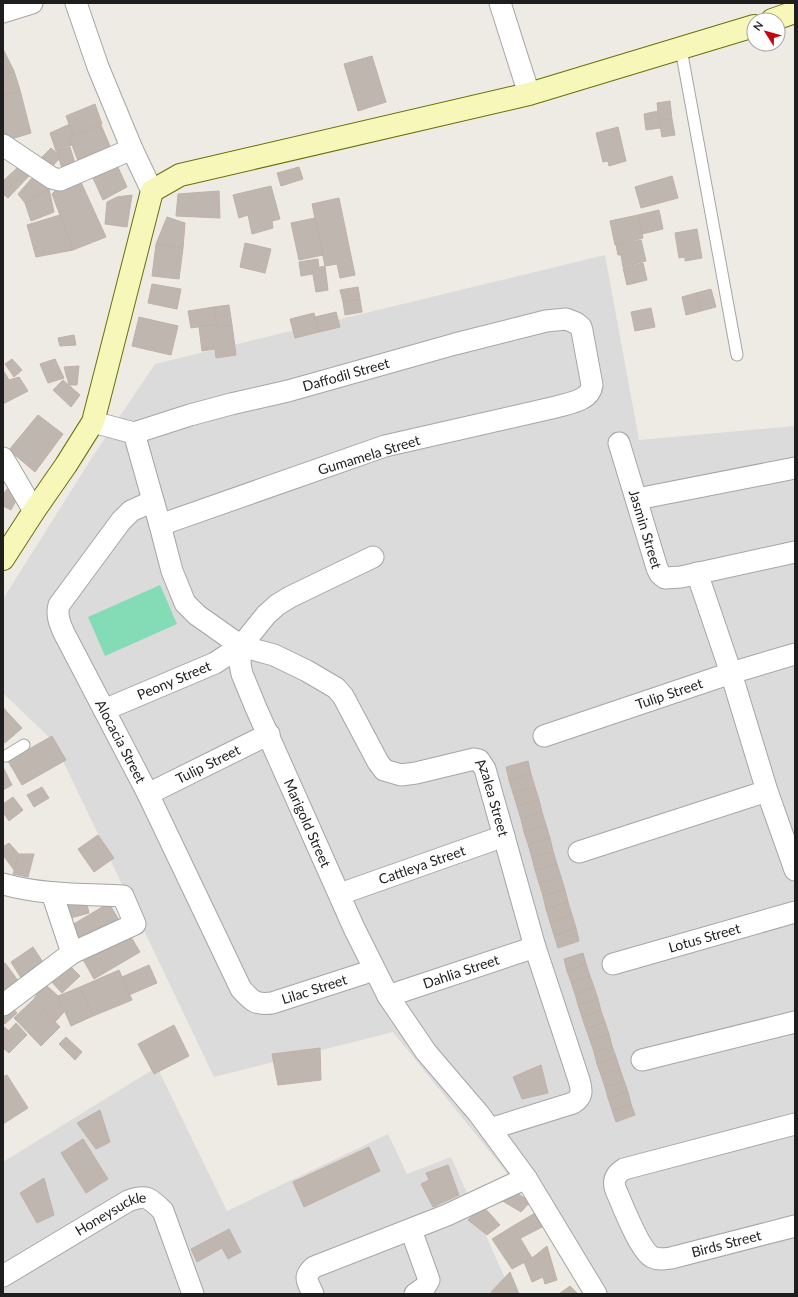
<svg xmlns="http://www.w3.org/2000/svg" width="798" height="1297" font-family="Lato,sans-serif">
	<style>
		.residential { fill: #dcdbdb }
		.pitch { fill: #84dcb7 }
		.building { fill: #bfb6b0; stroke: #c0b1a7 }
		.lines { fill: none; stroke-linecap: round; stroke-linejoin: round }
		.lane-casing { stroke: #a5a5a5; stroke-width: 13 }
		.street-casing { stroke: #a5a5a5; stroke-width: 23 }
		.secondary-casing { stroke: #687108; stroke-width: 24 }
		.lane { stroke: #fff; stroke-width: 11 }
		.street { stroke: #fff; stroke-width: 21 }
		.secondary { stroke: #f6f7b9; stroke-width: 22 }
		.labels { text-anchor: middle; stroke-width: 3; stroke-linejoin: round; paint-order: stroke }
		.street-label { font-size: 14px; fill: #1e1e1e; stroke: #fff }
	</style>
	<rect width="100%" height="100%" fill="#eeebe4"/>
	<!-- residential -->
	<g class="residential">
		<polygon points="605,255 639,440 795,426 795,1294 606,1294 534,1177 511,1178 393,1032 214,1077 54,742 3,693 3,599 93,456 155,364"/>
		<polygon points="157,1067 227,1211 388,1134 407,1174 451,1157 512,1294 3,1294 3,1162"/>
	</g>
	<!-- pitch -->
	<polygon class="pitch" points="160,585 177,624 105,656 88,617"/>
	<!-- building -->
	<g class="building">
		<polygon points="3,49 14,71 3,76"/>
		<polygon points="372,56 386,102 358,111 344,64"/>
		<polygon points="14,71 20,90 3,96 3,76"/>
		<polygon points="20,90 31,133 8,140 3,131 3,96"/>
		<polygon points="670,101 672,119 659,120 657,103"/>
		<polygon points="95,104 102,124 73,135 66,116"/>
		<polygon points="658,111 660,128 646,130 644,114"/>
		<polygon points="672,119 675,135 662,137 659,120"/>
		<polygon points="70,124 73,135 69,137 72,145 56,151 50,133"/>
		<polygon points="101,125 110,146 78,161 69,137"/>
		<polygon points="618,127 626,161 609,166 608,161 603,162 596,133"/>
		<polygon points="70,147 76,166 62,169 57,151"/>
		<polygon points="51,148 58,154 59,159 48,171 36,163"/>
		<polygon points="116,163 127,187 103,200 93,178 104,172 104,169"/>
		<polygon points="299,167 303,179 281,186 277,173"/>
		<polygon points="17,168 29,176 8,198 3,194 3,181"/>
		<polygon points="672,176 678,198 641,208 635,187"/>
		<polygon points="38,177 49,189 25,203 18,194 31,179"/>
		<polygon points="80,180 106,237 73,250 52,194 60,186"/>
		<polygon points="271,186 280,219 272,221 273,228 252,234 248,215 239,218 233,195"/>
		<polygon points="49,189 54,212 31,221 25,203"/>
		<polygon points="219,191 220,218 176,216 178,194"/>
		<polygon points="132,195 127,227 105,224 107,202 117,197"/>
		<polygon points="339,198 355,275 340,278 337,264 325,266 312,204"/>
		<polygon points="659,210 663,229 642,234 638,215"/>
		<polygon points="60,215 73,250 36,257 27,225"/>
		<polygon points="638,215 643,238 615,245 610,221"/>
		<polygon points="167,217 185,223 183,248 156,244"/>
		<polygon points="315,218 323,255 299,260 291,223"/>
		<polygon points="697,229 702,258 685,261 685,257 679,258 675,233"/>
		<polygon points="641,240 646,261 623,267 621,255 618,255 616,245"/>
		<polygon points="245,243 271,249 265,273 240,267"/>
		<polygon points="156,244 183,248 179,279 152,276"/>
		<polygon points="318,259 319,268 312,269 312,274 301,276 299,262"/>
		<polygon points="643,263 647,280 627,285 623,268"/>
		<polygon points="325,266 328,290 316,292 312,269"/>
		<polygon points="152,284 181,289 177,309 148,303"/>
		<polygon points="358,287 360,299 343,302 340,290"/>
		<polygon points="711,289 716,307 701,311 696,293"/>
		<polygon points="696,293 701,311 686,315 682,297"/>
		<polygon points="360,299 362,312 345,315 343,302"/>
		<polygon points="229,305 232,325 217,327 214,307"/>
		<polygon points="214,307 216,324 191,328 188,311"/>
		<polygon points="651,308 655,327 635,331 631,312"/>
		<polygon points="336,312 340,327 319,332 315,317"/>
		<polygon points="314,313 319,332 295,338 290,319"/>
		<polygon points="139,317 178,326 171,355 132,346"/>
		<polygon points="216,324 217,327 232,325 236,355 216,358 215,349 202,351 199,327"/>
		<polygon points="74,335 76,345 60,346 58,338"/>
		<polygon points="12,359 22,370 14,377 5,364"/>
		<polygon points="55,359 64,378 48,383 40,364"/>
		<polygon points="79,366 77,385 69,385 64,367"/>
		<polygon points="3,370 9,380 19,377 28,391 3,404"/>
		<polygon points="63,380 80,395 71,407 53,390"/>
		<polygon points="38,415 63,434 35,472 9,450"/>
		<polygon points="7,489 19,495 11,510 3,506 3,495"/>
		<polygon points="3,707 7,712 3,716"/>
		<polygon points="7,712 22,728 5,743 3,740 3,716"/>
		<polygon points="52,736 66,760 22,785 8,761"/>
		<polygon points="528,761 531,774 509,780 506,767"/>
		<polygon points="3,767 12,785 3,790"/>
		<polygon points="531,774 535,787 513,793 509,780"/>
		<polygon points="42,787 49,798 34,807 27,795"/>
		<polygon points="535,787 539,800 517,806 513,793"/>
		<polygon points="13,797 23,810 9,821 3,812 3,804"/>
		<polygon points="539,800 542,812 521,819 517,806"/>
		<polygon points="542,812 546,825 524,832 521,819"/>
		<polygon points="546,825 550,838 528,844 524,832"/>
		<polygon points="98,835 114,858 94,872 78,849"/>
		<polygon points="550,838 553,851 532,858 528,844"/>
		<polygon points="9,843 19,854 14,870 3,855 3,847"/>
		<polygon points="553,851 557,864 535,870 532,858"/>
		<polygon points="19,854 34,854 28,877 13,874"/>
		<polygon points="557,864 561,877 539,883 535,870"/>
		<polygon points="561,877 565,890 543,896 539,883"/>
		<polygon points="565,890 568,902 546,909 543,896"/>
		<polygon points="85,895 89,913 67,919 62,901"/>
		<polygon points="568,902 572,915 550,922 546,909"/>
		<polygon points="109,903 120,922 78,947 67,928"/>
		<polygon points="572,915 576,928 554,935 550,922"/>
		<polygon points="576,928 579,941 558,948 554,935"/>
		<polygon points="127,930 140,952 94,979 81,956"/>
		<polygon points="33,947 46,967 23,981 11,962"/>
		<polygon points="583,953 586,964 567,971 564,959"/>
		<polygon points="65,961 80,976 62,993 47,977"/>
		<polygon points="5,963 22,986 3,1001 3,965"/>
		<polygon points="586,964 590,976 571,982 567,971"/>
		<polygon points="149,965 157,983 129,995 122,977"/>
		<polygon points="119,970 132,1000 93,1016 80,987"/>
		<polygon points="590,976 594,987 575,994 571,982"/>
		<polygon points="44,983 58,996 64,1012 55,1022 34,999"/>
		<polygon points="80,987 93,1016 71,1026 58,996"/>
		<polygon points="594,987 598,999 578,1005 575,994"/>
		<polygon points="34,999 60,1027 41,1046 14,1018"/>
		<polygon points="598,999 601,1011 582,1017 578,1005"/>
		<polygon points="10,1005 17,1013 5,1024 3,1022 3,1012"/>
		<polygon points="601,1011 605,1022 586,1029 582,1017"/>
		<polygon points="605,1022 609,1034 590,1040 586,1029"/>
		<polygon points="16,1023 27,1035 9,1053 3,1048 3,1037"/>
		<polygon points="174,1025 189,1056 154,1074 138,1044"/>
		<polygon points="3,1026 9,1031 3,1037"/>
		<polygon points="609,1034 612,1046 594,1052 590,1040"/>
		<polygon points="66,1037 82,1052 75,1060 59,1044"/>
		<polygon points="612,1046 616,1057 597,1064 594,1052"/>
		<polygon points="320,1048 321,1080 278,1085 272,1054"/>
		<polygon points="616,1057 620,1069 601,1075 597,1064"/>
		<polygon points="541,1065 548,1093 522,1099 513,1077"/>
		<polygon points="620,1069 624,1081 605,1087 601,1075"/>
		<polygon points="7,1075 28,1108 3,1124 3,1077"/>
		<polygon points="624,1081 628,1092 608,1098 605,1087"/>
		<polygon points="628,1092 631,1104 612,1110 608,1098"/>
		<polygon points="631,1104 635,1115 616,1122 612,1110"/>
		<polygon points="100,1110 110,1142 96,1149 77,1123"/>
		<polygon points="83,1139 108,1179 86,1193 61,1153"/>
		<polygon points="369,1147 380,1171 304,1207 293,1182"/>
		<polygon points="448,1165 459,1195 433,1207 421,1184 429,1180 426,1173"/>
		<polygon points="44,1178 54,1215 37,1223 20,1193"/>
		<polygon points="510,1188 530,1202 521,1212 501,1200"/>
		<polygon points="482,1205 500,1225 487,1235 468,1220"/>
		<polygon points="537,1212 544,1226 521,1238 513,1226"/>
		<polygon points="513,1226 532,1258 512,1269 492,1239"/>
		<polygon points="229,1229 241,1252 228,1259 222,1248 197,1262 191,1249"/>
		<polygon points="547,1246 557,1280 545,1284 543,1277 532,1282 524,1262 532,1258"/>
		<polygon points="510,1272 519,1294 492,1294 491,1292"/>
		<polygon points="570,1286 578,1294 559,1294"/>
	</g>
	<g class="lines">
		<!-- lane casing -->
		<g class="lane-casing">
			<g id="lane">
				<polyline points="681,49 737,355"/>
				<polyline points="3,756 6,756 24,745"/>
			</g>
		</g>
		<!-- street casing -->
		<g class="street-casing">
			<g id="street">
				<polyline points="76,3 98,67 132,149 152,191"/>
				<polyline points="500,3 529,94"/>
				<polyline points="3,12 32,3"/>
				<polyline points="3,145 52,178 60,180 132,149"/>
				<polyline points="93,422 134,433"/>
				<path id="s1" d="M 134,433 L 160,525 L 172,571 L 185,603 L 197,615 L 241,646 L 274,655 L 307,671 L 336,688 L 343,696 L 378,762 L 384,770 L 401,775 L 416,773 L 474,759 L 479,760 L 485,769 L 535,947 L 579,1080 C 582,1090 583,1097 573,1103 L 490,1129"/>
				<path id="s2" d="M 134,433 L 190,415 L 231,404 L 288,391 L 455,344 L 546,321 L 566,319 L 576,323 L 581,327 L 582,331 L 592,385 C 590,401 569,403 556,407 L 385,446 L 160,525"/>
				<path id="s3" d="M 619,443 L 657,568 L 660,574 L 665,578 L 681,577 L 795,552"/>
				<polyline points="3,458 34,511"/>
				<polyline points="637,499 795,468"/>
				<path id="s4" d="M 153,501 L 131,511 L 121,521 L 59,605 C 56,615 60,624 64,633 L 148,794 L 241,989 C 252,1001 255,1005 272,1003 L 374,970"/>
				<polyline points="697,573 731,673 767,791 795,870"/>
				<path id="s5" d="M 241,646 L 240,664 L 242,674 L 256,708 L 354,928 L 388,996 L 426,1052 L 479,1114 L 526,1178 L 596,1294"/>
				<path id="s6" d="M 104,710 L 215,663 L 241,646 L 266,615 L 277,605 L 290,597 L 373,557"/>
				<path id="s7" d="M 544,736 L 731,673 L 795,654"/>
				<path id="s8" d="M 148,794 L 269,734"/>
				<polyline points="579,852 767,791"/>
				<path d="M 3,884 C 42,895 82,894 123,896 L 135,924 L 72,953 L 3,1005"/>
				<polyline points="52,893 72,953"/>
				<path id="s9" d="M 340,894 L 504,836"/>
				<path id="s10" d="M 613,964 L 795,912"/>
				<path id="s11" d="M 388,996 L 535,947"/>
				<polyline points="642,1060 795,1022"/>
				<path id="s12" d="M 795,1124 L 624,1169 C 613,1176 612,1183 618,1195 C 624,1209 640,1250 652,1257 C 658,1260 664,1259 671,1258 L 795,1226"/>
				<polyline points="411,1230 429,1280 425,1287 415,1294"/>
				<path id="s13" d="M 3,1276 L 128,1201 C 146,1194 150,1198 163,1211 L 193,1294"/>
				<path d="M 313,1294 C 308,1282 302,1277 314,1267 L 447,1215 L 526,1178"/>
			</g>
		</g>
		<!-- secondary casing -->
		<g class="secondary-casing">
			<g id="secondary">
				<polyline points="772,20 795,12"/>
				<polyline points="3,559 34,511 66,465 93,422 152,191 180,175 529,94 754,26"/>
			</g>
		</g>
		<!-- lane -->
		<use href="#lane" class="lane"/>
		<!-- street -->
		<use href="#street" class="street"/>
		<!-- secondary -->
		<use href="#secondary" class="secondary"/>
	</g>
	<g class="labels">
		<!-- street labels -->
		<g class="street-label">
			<text dy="5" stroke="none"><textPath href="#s2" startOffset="220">Daffodil Street</textPath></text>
			<text transform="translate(369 455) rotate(-17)" y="5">Gumamela Street</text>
			<text dy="5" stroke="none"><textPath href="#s3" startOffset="90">Jasmin Street</textPath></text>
			<text dy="5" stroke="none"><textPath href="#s6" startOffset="76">Peony Street</textPath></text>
			<text dy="5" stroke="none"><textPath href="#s7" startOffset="132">Tulip Street</textPath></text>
			<text dy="5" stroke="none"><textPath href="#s4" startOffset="294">Alocacia Street</textPath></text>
			<text dy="5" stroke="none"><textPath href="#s8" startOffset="67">Tulip Street</textPath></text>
			<text dy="5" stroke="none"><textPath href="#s1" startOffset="586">Azalea Street</textPath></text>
			<text dy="5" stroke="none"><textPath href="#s5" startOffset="191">Marigold Street</textPath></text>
			<text dy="5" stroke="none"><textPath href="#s9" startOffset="87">Cattleya Street</textPath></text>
			<text dy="5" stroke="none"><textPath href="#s10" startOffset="95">Lotus Street</textPath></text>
			<text dy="5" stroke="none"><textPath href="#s11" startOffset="77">Dahlia Street</textPath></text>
			<text dy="5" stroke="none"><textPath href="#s4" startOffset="650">Lilac Street</textPath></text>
			<text dy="5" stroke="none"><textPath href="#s13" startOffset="125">Honeysuckle</textPath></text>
			<text dy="5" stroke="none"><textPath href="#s12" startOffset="355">Birds Street</textPath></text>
		</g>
	</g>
	<!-- border -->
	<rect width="798" height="1297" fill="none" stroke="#1e1e1e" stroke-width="8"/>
	<!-- north arrow -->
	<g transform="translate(766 32) rotate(307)"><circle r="19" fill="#ffffff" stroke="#a5a5a5"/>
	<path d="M0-3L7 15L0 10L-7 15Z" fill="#c5060b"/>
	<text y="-6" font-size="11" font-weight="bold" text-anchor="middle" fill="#1e1e1e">N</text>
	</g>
</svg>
